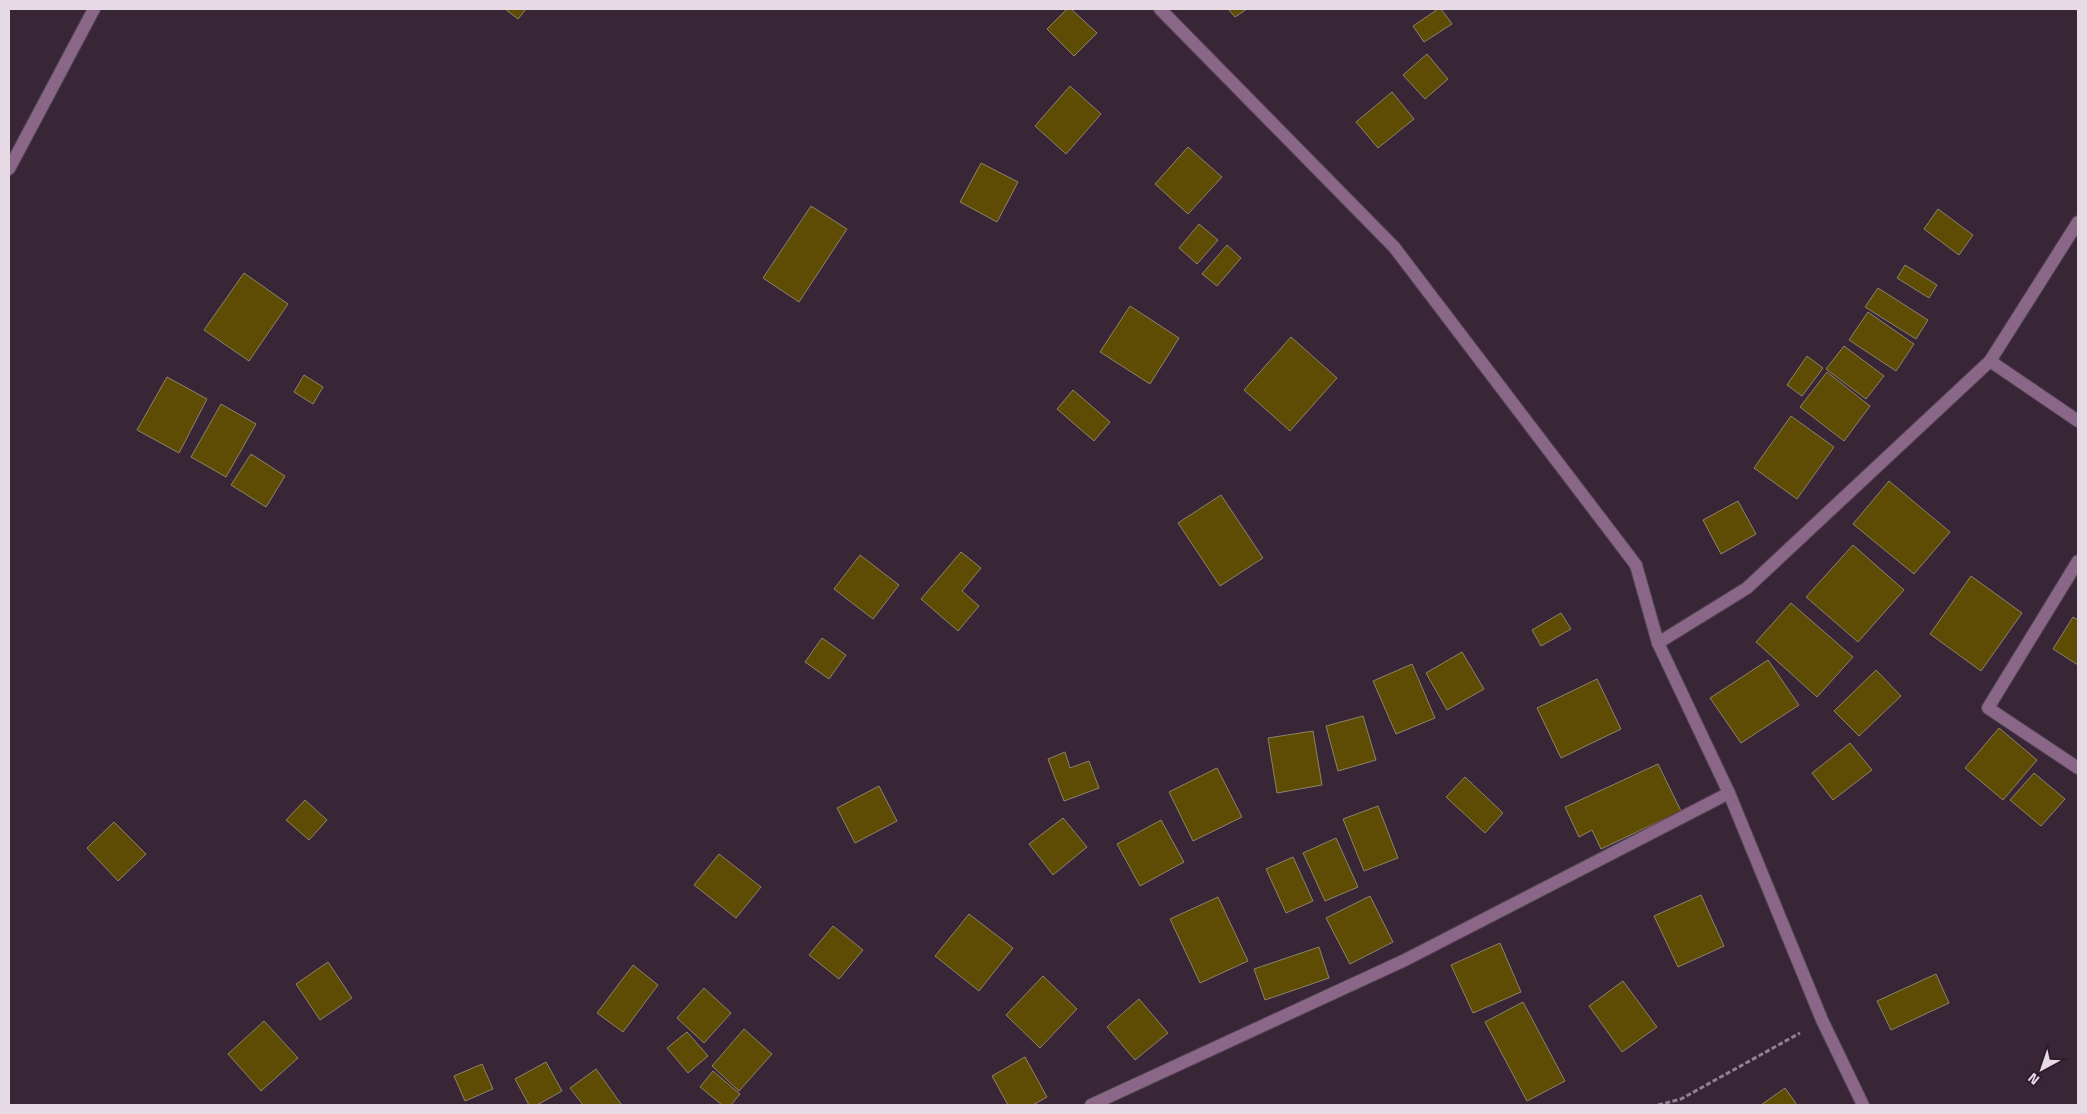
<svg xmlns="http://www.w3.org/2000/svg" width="2087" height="1114" font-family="'Titillium Web',sans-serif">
	<rect width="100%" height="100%" fill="#382637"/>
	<g fill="#5f4c04" stroke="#8c8369">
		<polygon points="505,9 526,9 518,19"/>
		<polygon points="1067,9 1071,9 1097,33 1074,56 1047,29"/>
		<polygon points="1228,9 1247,9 1235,17"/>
		<polygon points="1438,9 1441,9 1452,24 1424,42 1413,26"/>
		<polygon points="1427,54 1448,79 1425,99 1403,75"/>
		<polygon points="1070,86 1101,114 1066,154 1035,126"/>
		<polygon points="1392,92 1414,119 1378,148 1356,122"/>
		<polygon points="1188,147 1222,177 1188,214 1155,184"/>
		<polygon points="981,163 1018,182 997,222 960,202"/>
		<polygon points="811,206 847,229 799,302 763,278"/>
		<polygon points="1938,209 1973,235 1959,255 1924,229"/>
		<polygon points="1199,224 1218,240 1197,264 1179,248"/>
		<polygon points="1227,245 1241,258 1217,286 1202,274"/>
		<polygon points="1905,265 1937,285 1929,298 1897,278"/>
		<polygon points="244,273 288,304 249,361 204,330"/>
		<polygon points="1878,288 1928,320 1916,339 1865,307"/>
		<polygon points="1130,306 1179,338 1150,384 1100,352"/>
		<polygon points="1868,312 1914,344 1896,371 1849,340"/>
		<polygon points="1291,337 1337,378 1290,431 1244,390"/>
		<polygon points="1844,346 1884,376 1866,399 1826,369"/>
		<polygon points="1807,356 1823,368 1802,396 1787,385"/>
		<polygon points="1827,372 1870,406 1844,441 1800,407"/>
		<polygon points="304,375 323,387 313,404 294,392"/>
		<polygon points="167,377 207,399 179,453 137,430"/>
		<polygon points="1073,390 1110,422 1094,441 1057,409"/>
		<polygon points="221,404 256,424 226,477 191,457"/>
		<polygon points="1791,416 1834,447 1797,499 1754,468"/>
		<polygon points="251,454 285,476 266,507 231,485"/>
		<polygon points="1889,481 1950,532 1914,574 1853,524"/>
		<polygon points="1221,495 1263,558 1220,586 1178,523"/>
		<polygon points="1738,501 1756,534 1721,554 1703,520"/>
		<polygon points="1853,545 1904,590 1858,642 1806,597"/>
		<polygon points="961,552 981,568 962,591 979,606 958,631 921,599"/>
		<polygon points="860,555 899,585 873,619 834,589"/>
		<polygon points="1971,576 2022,613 1981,671 1930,634"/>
		<polygon points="1791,603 1853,657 1817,697 1756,642"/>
		<polygon points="1561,613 1571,629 1541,646 1532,630"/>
		<polygon points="2073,617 2078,620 2078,665 2053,649"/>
		<polygon points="822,638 846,655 829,679 805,662"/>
		<polygon points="1462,652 1484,689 1447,710 1426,673"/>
		<polygon points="1768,660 1799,705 1741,743 1710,698"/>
		<polygon points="1412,664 1435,718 1396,734 1373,681"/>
		<polygon points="1876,670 1901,696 1859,736 1834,711"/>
		<polygon points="1597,679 1621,729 1561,758 1537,708"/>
		<polygon points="1363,716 1376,760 1338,771 1326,726"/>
		<polygon points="1999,728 2037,760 2003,800 1965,768"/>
		<polygon points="1313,731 1322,785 1277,793 1268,738"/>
		<polygon points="1850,743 1872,770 1833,800 1812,773"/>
		<polygon points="1065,752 1070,768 1089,761 1099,788 1064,801 1048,759"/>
		<polygon points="1658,764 1681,811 1601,849 1592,830 1579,837 1565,807"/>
		<polygon points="1217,768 1242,817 1193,841 1169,792"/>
		<polygon points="2034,773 2065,799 2041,826 2010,800"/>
		<polygon points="1465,777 1503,813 1485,833 1446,797"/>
		<polygon points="879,786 897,821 855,843 837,808"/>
		<polygon points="305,800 327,820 309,840 286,820"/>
		<polygon points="1378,806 1398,858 1364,871 1343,819"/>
		<polygon points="1063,818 1087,847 1053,875 1029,844"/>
		<polygon points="1161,820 1184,862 1140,886 1117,844"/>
		<polygon points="114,822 146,854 118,881 87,848"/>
		<polygon points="1336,838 1358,887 1325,901 1303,853"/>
		<polygon points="719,854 761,887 736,918 694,885"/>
		<polygon points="1293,857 1313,901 1286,913 1266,869"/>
		<polygon points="1701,895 1724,946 1678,967 1654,916"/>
		<polygon points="1370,896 1393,942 1350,964 1326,918"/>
		<polygon points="1218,897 1248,961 1200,983 1170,919"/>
		<polygon points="969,914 1013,948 979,991 935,956"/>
		<polygon points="833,926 863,950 839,979 809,955"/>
		<polygon points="1500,943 1521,992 1473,1013 1451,965"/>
		<polygon points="1319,947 1329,978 1265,1000 1254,969"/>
		<polygon points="328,962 352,998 320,1020 296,984"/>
		<polygon points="633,965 658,985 623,1032 597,1013"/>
		<polygon points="1936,974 1949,1003 1891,1030 1877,1001"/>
		<polygon points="1043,976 1077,1009 1040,1048 1006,1015"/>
		<polygon points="1623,981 1657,1027 1622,1052 1589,1006"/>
		<polygon points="704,988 731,1013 704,1043 677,1018"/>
		<polygon points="1139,999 1168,1033 1135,1060 1107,1027"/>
		<polygon points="1523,1002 1565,1081 1527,1101 1485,1022"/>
		<polygon points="264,1021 298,1058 261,1091 228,1054"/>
		<polygon points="744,1029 772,1054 739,1091 712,1066"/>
		<polygon points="687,1032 708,1056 688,1073 667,1048"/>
		<polygon points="1025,1057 1047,1097 1033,1105 1008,1105 992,1076"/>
		<polygon points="546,1062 562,1091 537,1105 529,1105 515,1079"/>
		<polygon points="482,1064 493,1089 465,1101 454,1076"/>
		<polygon points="596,1069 621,1104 619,1105 583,1105 570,1088"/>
		<polygon points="713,1071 740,1094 731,1105 722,1105 700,1087"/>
		<polygon points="1785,1088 1797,1105 1761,1105"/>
	</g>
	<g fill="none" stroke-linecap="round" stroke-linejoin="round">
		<defs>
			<g id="minor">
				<polyline points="1160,9 1394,247 1636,565 1658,643 1729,793 1822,1020 1863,1105"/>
				<polyline points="9,169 94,9"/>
				<polyline points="1990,361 2078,421"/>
				<polyline points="2078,561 1988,708 2078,768"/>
				<polyline points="1658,643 1747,588 1990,361 2078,222"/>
				<polyline points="1091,1105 1405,960 1729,793"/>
			</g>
		</defs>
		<use href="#minor" stroke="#544353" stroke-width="14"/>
		<polyline stroke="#90828f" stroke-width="3" stroke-dasharray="5 2.5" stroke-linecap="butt" points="1658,1105 1681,1099 1800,1033"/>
		<use href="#minor" stroke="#8a6788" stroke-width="12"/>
	</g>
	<rect width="2087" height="1114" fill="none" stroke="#e6dae5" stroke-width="20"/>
	<g transform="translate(2042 1069) rotate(220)" stroke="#2e1c2d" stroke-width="4" paint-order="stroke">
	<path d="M0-4L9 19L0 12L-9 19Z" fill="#e6dae5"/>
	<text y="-8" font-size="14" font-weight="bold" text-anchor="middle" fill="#e6dae5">N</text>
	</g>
</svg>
